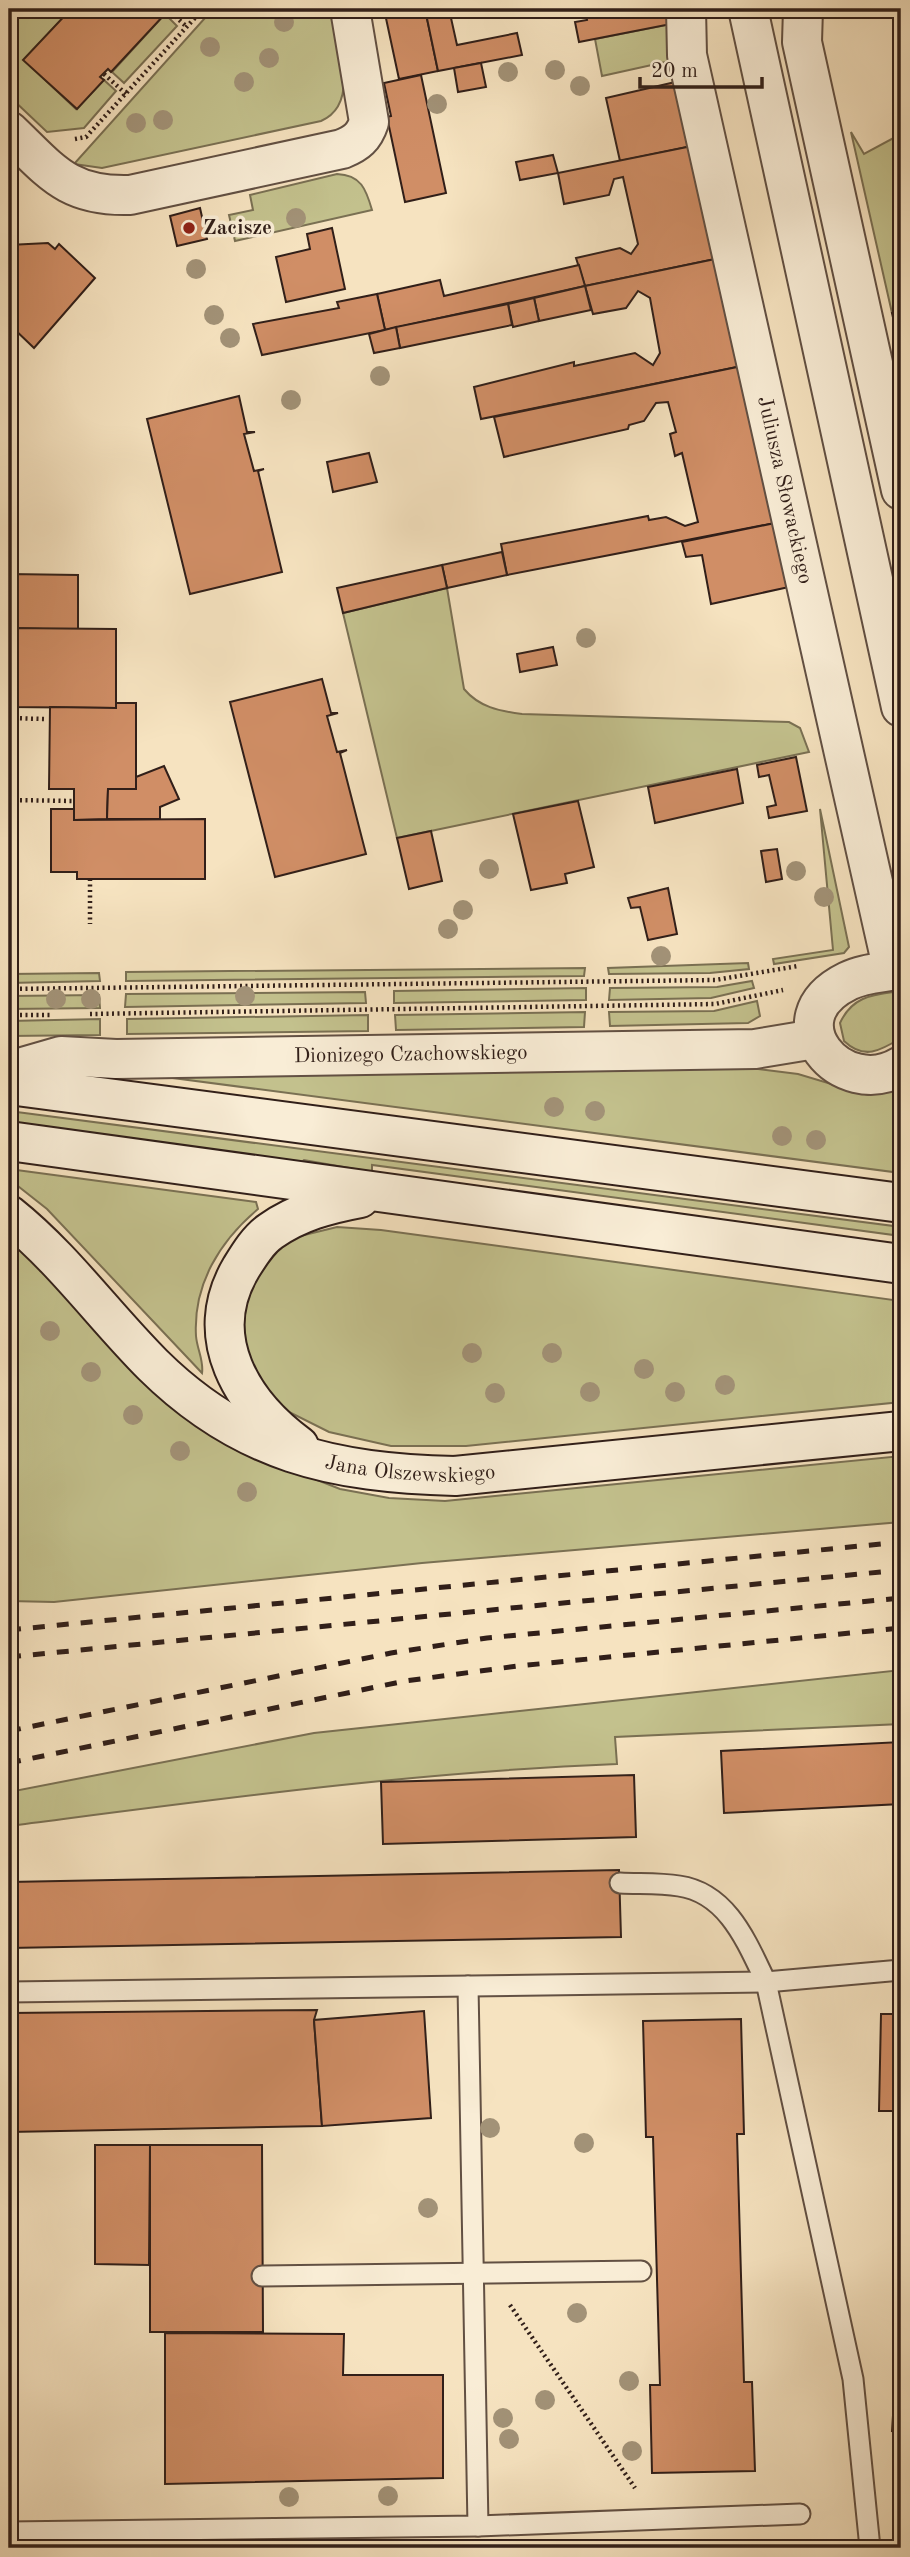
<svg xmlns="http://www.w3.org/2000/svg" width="910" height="2557" font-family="'Old Standard TT',serif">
	<rect width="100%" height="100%" fill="#f6e3c0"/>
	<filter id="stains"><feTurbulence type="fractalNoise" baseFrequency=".00286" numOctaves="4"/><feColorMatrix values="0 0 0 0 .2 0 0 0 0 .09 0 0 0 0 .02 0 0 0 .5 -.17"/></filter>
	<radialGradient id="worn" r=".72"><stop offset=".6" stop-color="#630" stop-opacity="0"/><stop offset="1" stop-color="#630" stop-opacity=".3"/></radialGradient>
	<g fill="#c3c18d" stroke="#7a7053" stroke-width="2">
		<polygon points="9,9 71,9 24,60 76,109 104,80 116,91 84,128 47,132 9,96"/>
		<path d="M213 9H330C337 42 362 103 321 121L102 168 74 164Z"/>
		<polygon points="165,14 177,26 124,83 112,72"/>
		<polygon points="671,24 679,59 602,76 595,39"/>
		<polygon points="851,132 864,154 901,134 901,311 892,313"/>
		<path d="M337 174C361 175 366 189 372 210L235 241 229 215 253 210 250 195Z"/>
		<path d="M447 588 464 689C479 707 499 711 522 714L789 722 800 728 809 752 397 838 343 613Z"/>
		<polygon points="820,809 849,947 844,953 774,964 773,959 833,950"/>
		<polygon points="748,963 749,969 710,973 609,974 608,968"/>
		<polygon points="585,968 584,976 126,981 126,972"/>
		<polygon points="99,973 100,981 9,983 9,974"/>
		<polygon points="752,981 754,988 711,998 609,1000 610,988 717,987"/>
		<polygon points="586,988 586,1000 394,1003 394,991"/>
		<path d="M901 991V1038C880 1051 864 1060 844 1041L840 1023C853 995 874 995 901 991Z"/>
		<polygon points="365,992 366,1003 125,1007 126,994"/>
		<polygon points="99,995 100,1008 9,1009 9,996"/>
		<polygon points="757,1001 760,1016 748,1023 610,1026 609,1012 714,1011"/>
		<polygon points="585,1012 584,1027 396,1030 395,1015"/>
		<polygon points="368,1015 368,1031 127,1034 127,1019"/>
		<polygon points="100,1019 100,1035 9,1036 9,1021"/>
		<polygon points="742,1067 798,1074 868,1095 901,1086 901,1173 165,1077"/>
		<polygon points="9,1111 901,1227 901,1236 372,1165 372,1172 304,1160 301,1163 9,1125"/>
		<path d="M9 1169 256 1202 258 1209C220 1241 193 1284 196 1336 197 1349 204 1361 202 1373L47 1209 9 1179Z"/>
		<polygon points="337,1227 381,1230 901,1301 901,1402 466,1446 391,1446 329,1432 279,1407 260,1387 242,1346 240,1317 251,1275 288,1239"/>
		<polygon points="9,1232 246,1452 340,1489 389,1498 445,1501 901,1456 901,1522 422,1563 54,1602 9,1601"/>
		<path d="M901 1670V1724L615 1737 617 1764C413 1772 211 1800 9 1826V1792L314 1733Z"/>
	</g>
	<g fill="#d08e66" stroke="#311f19" stroke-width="2">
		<polygon points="71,9 163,9 165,14 111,72 108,69 100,77 104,80 77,109 23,60"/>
		<polygon points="384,9 425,9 438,71 399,79"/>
		<polygon points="425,9 449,9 457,45 517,33 522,55 438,71"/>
		<polygon points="585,9 668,9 671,24 579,42 575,22 587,20"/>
		<polygon points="481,63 486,87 458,92 454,68"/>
		<polygon points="421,75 446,193 405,202 387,117 391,116 384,83"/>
		<polygon points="684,80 697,145 620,161 606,98"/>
		<polygon points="697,145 720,258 585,286 576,258 620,248 631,254 638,244 623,177 614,179 609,195 564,204 558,173"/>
		<polygon points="553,155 558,173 520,180 516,162"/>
		<polygon points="200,208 207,239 177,246 170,216"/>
		<polygon points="332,228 345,289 286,302 276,257 310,249 307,234"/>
		<polygon points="48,243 55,249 59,244 95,278 34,348 9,324 9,245"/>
		<polygon points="720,258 742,366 481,419 474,387 574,362 574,366 635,353 653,365 660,353 650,298 638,291 626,308 593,314 585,286"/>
		<polygon points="579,265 585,286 385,330 377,294 440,280 444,296"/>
		<polygon points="585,286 591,310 539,321 534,298"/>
		<polygon points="377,294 385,330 262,355 253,324 339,308 337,302"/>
		<polygon points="534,298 539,321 513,327 508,304"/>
		<polygon points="508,304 512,325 400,348 396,327"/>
		<polygon points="901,311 901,354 892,313"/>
		<polygon points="396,327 400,348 374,353 369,334"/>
		<polygon points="742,366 775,523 507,575 501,544 648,516 649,520 666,517 685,526 698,522 682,453 675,456 670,434 676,432 668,402 656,403 644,421 629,425 628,429 504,457 494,417"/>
		<polygon points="239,396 247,432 255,432 244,434 254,471 264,469 258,471 282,572 190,594 147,419"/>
		<polygon points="369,453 377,482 333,492 327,462"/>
		<polygon points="775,523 789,587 711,604 702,555 686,557 682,542"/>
		<polygon points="502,552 507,575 447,588 442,565"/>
		<polygon points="442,565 447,588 343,613 337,588"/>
		<polygon points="9,574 78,575 78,630 9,628"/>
		<polygon points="9,628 116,629 116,708 9,707"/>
		<polygon points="553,647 557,665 520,672 517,654"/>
		<polygon points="322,679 331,713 338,713 327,716 337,752 347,750 340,753 366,854 275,877 230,702"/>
		<polygon points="116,703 136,703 136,789 108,789 107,819 74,820 74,789 49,789 50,707 116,708"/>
		<polygon points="796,757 807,811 769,818 767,807 776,805 769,775 759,777 757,765"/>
		<polygon points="164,766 179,799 160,807 160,819 107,819 108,789 136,789 136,777"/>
		<polygon points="737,769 743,803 655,823 648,787"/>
		<polygon points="578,801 594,867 565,874 567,883 531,890 513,814"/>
		<polygon points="51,809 74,809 74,820 205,819 205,879 77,879 77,872 51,872"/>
		<polygon points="431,831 442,881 409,889 397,838"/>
		<polygon points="777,849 782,879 766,882 761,851"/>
		<polygon points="668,888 677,934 648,940 640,907 631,908 628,898"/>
		<polygon points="901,1742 901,1804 724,1813 721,1751"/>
		<polygon points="634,1775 636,1837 383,1844 381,1782"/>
		<polygon points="619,1870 621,1937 9,1948 9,1882"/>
		<polygon points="317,2010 314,2020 322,2126 9,2132 9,2013"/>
		<polygon points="424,2011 431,2118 322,2126 314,2020"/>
		<polygon points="881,2014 901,2014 901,2111 879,2111"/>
		<polygon points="741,2019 744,2134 737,2134 744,2382 752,2382 755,2471 652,2473 650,2385 660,2385 653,2137 646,2137 643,2021"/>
		<polygon points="95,2145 150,2145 149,2265 95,2264"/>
		<polygon points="150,2145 262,2145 263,2332 150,2332"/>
		<polygon points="899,2321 901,2321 901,2432 892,2431"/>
		<polygon points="165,2333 344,2334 343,2375 443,2375 443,2478 165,2484"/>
	</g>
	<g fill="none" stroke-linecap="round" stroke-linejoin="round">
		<defs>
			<g id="service">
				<path d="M620 1883C639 1884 660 1883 679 1886 728 1893 747 1943 766 1982L853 2379 870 2548"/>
				<polyline points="468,1986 478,2526"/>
				<polyline points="9,1992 766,1982 901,1970"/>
				<polyline points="262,2276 641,2271"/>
				<polyline points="9,2532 478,2526 800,2514"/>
			</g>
			<g id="minor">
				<path id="s1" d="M686 9 687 55 893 971"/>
				<polyline points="803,9 802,42 901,490"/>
				<path d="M9 131C51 171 67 197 130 195L342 149C357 143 364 137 369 122L350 9"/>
				<path d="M901 969C883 973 864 973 848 981 770 1019 842 1102 901 1066"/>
				<path id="s2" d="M9 1071 61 1056 116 1059 755 1049 815 1039"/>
			</g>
			<polyline id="tertiary" points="748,9 901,707"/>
			<g id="secondary">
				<polyline points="9,1085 901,1203"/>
				<polyline points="9,1141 901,1264"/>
				<path id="s3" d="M9 1215C63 1258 104 1316 153 1365 242 1453 333 1473 455 1476L901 1431"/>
				<path d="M299 1446C242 1404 200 1337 241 1268 249 1255 258 1240 271 1231 298 1212 328 1204 360 1198"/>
			</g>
		</defs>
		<use href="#service" stroke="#625043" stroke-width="23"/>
		<use href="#minor" stroke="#625043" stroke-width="42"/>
		<use href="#tertiary" stroke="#625043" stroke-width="42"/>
		<use href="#secondary" stroke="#311f19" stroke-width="42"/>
		<g stroke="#311f19" stroke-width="4.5" stroke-dasharray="2 3.5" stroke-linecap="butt">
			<polyline points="167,9 187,27"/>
			<polyline points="104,74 126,94"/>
			<polyline points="75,139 86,137 203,9"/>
			<polyline points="9,718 44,719"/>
			<polyline points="9,800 74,801"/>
			<polyline points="90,879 90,924"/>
			<polyline points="9,989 715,980 798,966"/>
			<polyline points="90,1014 715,1004 783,990"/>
			<polyline points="9,1015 50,1015"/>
			<polyline points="510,2305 635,2488"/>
		</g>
		<use href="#service" stroke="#f9edd6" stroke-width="19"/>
		<use href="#minor" stroke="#f9edd6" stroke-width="38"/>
		<use href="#tertiary" stroke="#f9edd6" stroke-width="38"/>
		<use href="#secondary" stroke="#f9edd6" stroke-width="38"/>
		<g stroke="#311f19" stroke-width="5" stroke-dasharray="12 12" stroke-linecap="butt">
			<polyline points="9,1630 901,1542"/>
			<polyline points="9,1657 901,1570"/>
			<polyline points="9,1731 391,1653 487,1638 901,1598"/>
			<polyline points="9,1763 405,1681 518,1666 901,1628"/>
		</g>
	</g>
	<g fill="#a29277">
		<circle cx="284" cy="22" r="10"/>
		<circle cx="210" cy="47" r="10"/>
		<circle cx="269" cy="58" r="10"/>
		<circle cx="555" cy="70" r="10"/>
		<circle cx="508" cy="72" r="10"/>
		<circle cx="244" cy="82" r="10"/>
		<circle cx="580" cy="86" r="10"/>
		<circle cx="437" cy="104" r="10"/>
		<circle cx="163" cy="120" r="10"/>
		<circle cx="136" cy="123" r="10"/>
		<circle cx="296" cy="218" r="10"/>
		<circle cx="196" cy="269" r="10"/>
		<circle cx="214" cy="315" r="10"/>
		<circle cx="230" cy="338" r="10"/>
		<circle cx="380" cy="376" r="10"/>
		<circle cx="291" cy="400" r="10"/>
		<circle cx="586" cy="638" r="10"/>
		<circle cx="489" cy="869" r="10"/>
		<circle cx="796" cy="871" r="10"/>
		<circle cx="824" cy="897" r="10"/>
		<circle cx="463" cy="910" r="10"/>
		<circle cx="448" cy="929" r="10"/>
		<circle cx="661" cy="956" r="10"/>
		<circle cx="245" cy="996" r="10"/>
		<circle cx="56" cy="999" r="10"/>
		<circle cx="91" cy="999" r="10"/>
		<circle cx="554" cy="1107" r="10"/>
		<circle cx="595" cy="1111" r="10"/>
		<circle cx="782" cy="1136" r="10"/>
		<circle cx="816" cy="1140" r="10"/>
		<circle cx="50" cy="1331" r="10"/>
		<circle cx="472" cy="1353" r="10"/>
		<circle cx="552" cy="1353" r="10"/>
		<circle cx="644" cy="1369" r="10"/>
		<circle cx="91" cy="1372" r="10"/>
		<circle cx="725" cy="1385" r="10"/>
		<circle cx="590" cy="1392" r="10"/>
		<circle cx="675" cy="1392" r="10"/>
		<circle cx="495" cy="1393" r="10"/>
		<circle cx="133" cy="1415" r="10"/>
		<circle cx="180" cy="1451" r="10"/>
		<circle cx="247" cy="1492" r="10"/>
		<circle cx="490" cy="2128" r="10"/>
		<circle cx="584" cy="2143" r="10"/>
		<circle cx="428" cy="2208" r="10"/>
		<circle cx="577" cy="2313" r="10"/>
		<circle cx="629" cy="2381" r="10"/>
		<circle cx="545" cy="2400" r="10"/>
		<circle cx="503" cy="2418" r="10"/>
		<circle cx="509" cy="2439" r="10"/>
		<circle cx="632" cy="2451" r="10"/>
		<circle cx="388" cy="2496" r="10"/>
		<circle cx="289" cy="2497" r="10"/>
	</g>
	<circle fill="#8f2418" stroke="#f9edd6" stroke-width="2.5" cx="189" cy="228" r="7"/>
	<g text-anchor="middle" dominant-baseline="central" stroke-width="7" stroke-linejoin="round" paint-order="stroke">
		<g font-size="21" font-weight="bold" fill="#311f19" stroke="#f9edd6" text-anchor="start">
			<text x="203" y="228">Zacisze</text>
		</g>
		<g font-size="21" fill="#311f19" stroke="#f9edd6">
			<text stroke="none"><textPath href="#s1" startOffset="492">Juliusza Słowackiego</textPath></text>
			<text stroke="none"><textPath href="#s2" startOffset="404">Dionizego Czachowskiego</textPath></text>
			<text stroke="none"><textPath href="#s3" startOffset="494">Jana Olszewskiego</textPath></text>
		</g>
	</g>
	<rect width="910" height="2557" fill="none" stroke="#f6e3c0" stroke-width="35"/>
	<rect x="10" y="10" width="889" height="2536" fill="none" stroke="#311f19" stroke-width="3.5"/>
	<rect x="18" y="18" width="875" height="2522" fill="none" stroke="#311f19" stroke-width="2"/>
	<path d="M640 77v10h122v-10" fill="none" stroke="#311f19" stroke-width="3.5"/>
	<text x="651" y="77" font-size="21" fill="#311f19" stroke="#f9edd6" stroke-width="5" paint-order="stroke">20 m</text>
	<rect width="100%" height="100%" filter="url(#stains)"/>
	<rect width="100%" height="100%" fill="url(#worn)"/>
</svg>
